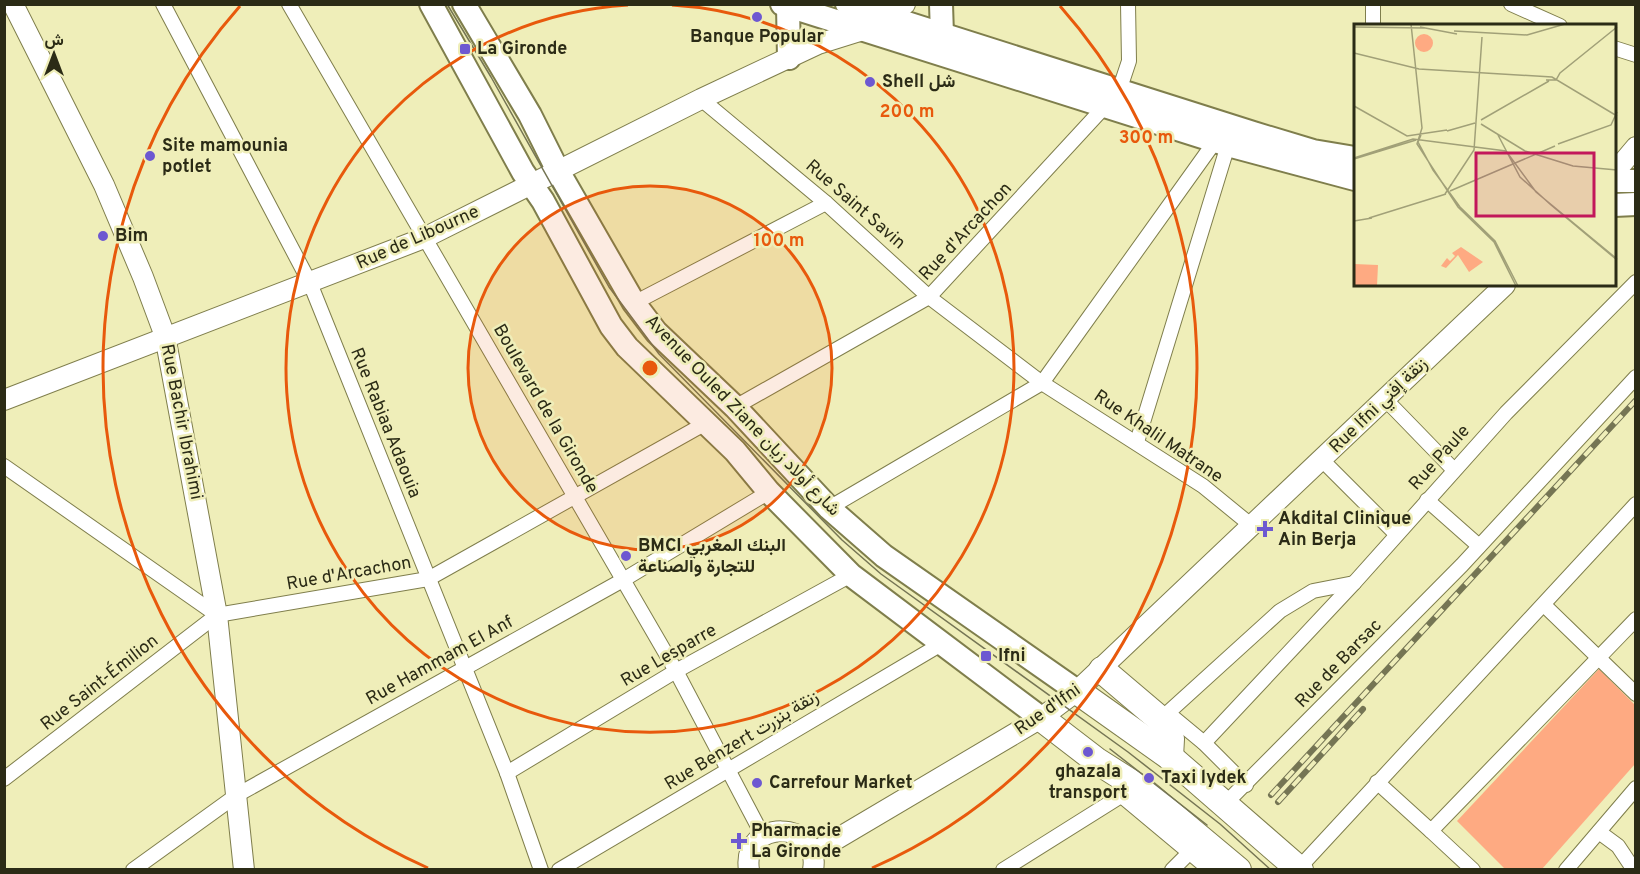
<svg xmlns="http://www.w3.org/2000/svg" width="1640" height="874" font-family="Overpass,Vazirmatn,sans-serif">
	<rect width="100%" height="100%" fill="#efeeb9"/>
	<polygon fill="#feaa82" points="1599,669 1635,705 1635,764 1542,869 1505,869 1457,821"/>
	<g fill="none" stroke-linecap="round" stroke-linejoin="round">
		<defs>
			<g id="street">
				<polyline points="163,4 310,283 507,773 541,870"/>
				<polyline points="289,4 676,671 763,836"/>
				<polyline points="1373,4 1373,26"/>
				<polyline points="1511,4 1560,26"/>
				<polyline points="1614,48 1636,55"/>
				<polyline points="701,99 826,203 929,297 1042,383 1203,486 1252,526"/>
				<polyline points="634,303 826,203"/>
				<polyline points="1385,399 1454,470"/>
				<polyline points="735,407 929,297 1119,91 1129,61 1128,4"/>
				<polyline points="1137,442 1228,145"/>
				<polyline points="1322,460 1396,534"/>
				<polyline points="4,466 217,615 428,579 706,423"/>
				<polyline points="1427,500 1479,546"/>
				<polyline points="829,508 1042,383 1216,140"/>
				<polyline points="1544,605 1636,694"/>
				<polyline points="1169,714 1204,743 1246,785"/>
				<polyline points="1161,719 1280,611 1313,591 1354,583"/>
				<polyline points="1204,743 1354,583 1506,413 1636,282"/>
				<polyline points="507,773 676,671 851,575"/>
				<polyline points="4,779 217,615"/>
				<polyline points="1377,782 1431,831 1636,619"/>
				<polyline points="1224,805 1462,565 1636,377"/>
				<polyline points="1431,831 1473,870"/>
				<polyline points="1599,832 1618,846 1634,870"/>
				<polyline points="1299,868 1636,504"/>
				<polyline points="133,870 237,795 623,580 769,492"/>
				<polyline points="559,870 943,643"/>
				<polyline points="1003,870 1124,794"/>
				<polyline points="1172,870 1193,849"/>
				<polyline points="1566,870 1636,788"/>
			</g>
			<g id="secondary">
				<polyline points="13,4 104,185 143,277 165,336 217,615 244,870"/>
				<polyline points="1614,173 1636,147"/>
				<polyline points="4,400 424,238 701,99 818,44 866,29 905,4"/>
				<polyline points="1122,777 1124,794 1215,870"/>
				<polyline points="813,853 1041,718 1077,691 1505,285"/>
				<path d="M749 870C741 818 822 819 813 870"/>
			</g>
			<g id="primary">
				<polyline points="431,4 523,172 543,201 611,326 627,347 735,451 769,492 851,575 1041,718"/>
				<polyline points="464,4 530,115 558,171 634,303 656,332 735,407 829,508 884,556 1077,691"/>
				<polyline points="782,4 1228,145 1355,179"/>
				<polyline points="847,4 1253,133 1313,151 1355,158"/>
				<polyline points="941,4 942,35"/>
				<polyline points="788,6 789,58"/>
				<polyline points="1614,181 1636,181"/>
				<polyline points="1614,205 1636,204"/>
			</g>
			<g id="highway">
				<polyline points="1102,670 1168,726 1171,739 1170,757"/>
				<polyline points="1077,691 1170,757 1300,870"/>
				<polyline points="1041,718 1097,761 1141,789 1238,870"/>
			</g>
		</defs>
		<use href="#street" stroke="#7f7e4c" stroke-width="16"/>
		<use href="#secondary" stroke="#7f7e4c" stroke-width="22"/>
		<use href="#primary" stroke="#7f7e4c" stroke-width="26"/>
		<use href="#highway" stroke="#7f7e4c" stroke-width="28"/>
		<use href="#street" stroke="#fff" stroke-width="14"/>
		<use href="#secondary" stroke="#fff" stroke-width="20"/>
		<use href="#primary" stroke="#fff" stroke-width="22"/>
		<use href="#highway" stroke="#fff" stroke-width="26"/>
		<g stroke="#757554" stroke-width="1.5">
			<polyline points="447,4 491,77 609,287 659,354 842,540 881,574 1128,752 1220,824 1271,870"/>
			<polyline points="1110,749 1207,825"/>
		</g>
		<defs>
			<g id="rail">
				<polyline points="1271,795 1636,400"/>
				<polyline points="1278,802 1363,709"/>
			</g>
		</defs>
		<use href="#rail" stroke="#757554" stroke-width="6"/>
		<use href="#rail" stroke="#efeeb9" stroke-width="4" stroke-dasharray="11" stroke-linecap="butt"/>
	</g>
	<circle cx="650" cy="368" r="182" fill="#e8590c" fill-opacity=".12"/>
	<g fill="none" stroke="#e8590c" stroke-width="3">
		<circle cx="650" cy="368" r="182"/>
		<path d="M672 5A364 364 0 1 1 628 5"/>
		<path d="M428 868A547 547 0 0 1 240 6M1060 6A547 547 0 0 1 872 868"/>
	</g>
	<g fill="#6d58d1" stroke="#efeeb9" stroke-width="2">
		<circle cx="757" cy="17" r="6"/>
		<rect x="459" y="43" width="12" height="12" rx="3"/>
		<circle cx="870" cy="82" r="6"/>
		<circle cx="150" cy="156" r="6"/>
		<circle cx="103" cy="236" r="6"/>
		<path d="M1262 520h6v6h6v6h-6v6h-6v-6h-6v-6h6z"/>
		<circle cx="626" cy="556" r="6"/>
		<rect x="980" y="650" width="12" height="12" rx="3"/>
		<circle cx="1088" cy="752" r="6"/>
		<circle cx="1149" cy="778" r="6"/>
		<circle cx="757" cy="783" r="6"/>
		<path d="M736 832h6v6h6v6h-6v6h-6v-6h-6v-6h6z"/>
	</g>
	<g text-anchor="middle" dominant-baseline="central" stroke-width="5" stroke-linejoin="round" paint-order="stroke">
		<g font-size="18" font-weight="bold" fill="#2b2b16" stroke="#efeeb9" text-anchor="start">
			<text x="757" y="37" text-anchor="middle">Banque Popular</text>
			<text x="477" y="49">La Gironde</text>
			<text x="882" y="82">Shell شل</text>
			<text x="162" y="146">Site mamounia<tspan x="162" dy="21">potlet</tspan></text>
			<text x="115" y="236">Bim</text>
			<text x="1278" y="519">Akdital Clinique<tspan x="1278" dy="21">Ain Berja</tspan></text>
			<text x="638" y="546">BMCI البنك المغربي<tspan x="638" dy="21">للتجارة والصناعة</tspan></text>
			<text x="998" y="656">Ifni</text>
			<text x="1088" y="772" text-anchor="middle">ghazala<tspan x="1088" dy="21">transport</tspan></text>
			<text x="1161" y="778">Taxi lydek</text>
			<text x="769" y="783">Carrefour Market</text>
			<text x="751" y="831">Pharmacie<tspan x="751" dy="21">La Gironde</tspan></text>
		</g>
		<g font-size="18" fill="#2b2b16" stroke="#efeeb9">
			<text transform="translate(855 205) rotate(41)">Rue Saint Savin</text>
			<text transform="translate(966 232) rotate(-47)">Rue d'Arcachon</text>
			<text transform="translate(418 238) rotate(-24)">Rue de Libourne</text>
			<text transform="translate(1379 406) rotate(-44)">Rue Ifni زنقة إفني</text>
			<text transform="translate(545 409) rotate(60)">Boulevard de la Gironde</text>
			<text transform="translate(742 416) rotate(46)">Avenue Ouled Ziane شارع أولاد زيان</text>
			<text transform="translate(181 422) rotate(79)">Rue Bachir Ibrahimi</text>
			<text transform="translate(385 423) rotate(68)">Rue Rabiaa Adaouia</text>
			<text transform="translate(1158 437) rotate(34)">Rue Khalil Matrane</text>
			<text transform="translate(1440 458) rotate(-48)">Rue Paule</text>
			<text transform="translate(349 574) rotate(-10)">Rue d'Arcachon</text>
			<text transform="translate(669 656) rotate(-30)">Rue Lesparre</text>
			<text transform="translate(440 661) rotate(-29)">Rue Hammam El Anf</text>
			<text transform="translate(1339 664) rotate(-46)">Rue de Barsac</text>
			<text transform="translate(100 683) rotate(-38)">Rue Saint-Émilion</text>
			<text transform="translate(1048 710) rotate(-35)">Rue d'Ifni</text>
			<text transform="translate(742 741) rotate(-31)">Rue Benzert زنقة بنزرت</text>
		</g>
	</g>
	<g transform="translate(1354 24)">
		<rect width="262" height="262" fill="#efeeb9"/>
		<path d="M61 19a9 9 0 1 1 18 0a9 9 0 1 1-18 0ZM107 223 129 238 115 248 104 231 92 244 87 242 93 234 96 237 101 232 98 229ZM0 240 24 241 23 262H0Z" fill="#feaa82"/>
		<path fill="none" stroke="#a1a078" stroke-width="1.5" d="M57 0 68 104 63 120 104 183 140 218 162 262M0 3 70 4M66 3 103 10M100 7 173 11 211 0M0 29 65 45 198 53 263 92M192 56H202L206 49 263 3M0 82 53 112 93 106M127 96 195 57M127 100 171 127 219 142 263 146M93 107 121 99M67 111 64 118 79 146 106 183 141 217 164 262M144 111 166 153 197 181M204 120 257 101 263 88M0 134 59 115 152 127 182 168 263 235M0 135 62 116M96 167 201 122M91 170 120 126 128 13M197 181 263 236M15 194 92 170M0 197 18 194"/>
		<path fill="#c2185b" fill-opacity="0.15" stroke="#c2185b" stroke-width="3" d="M122 129H240V192H122Z"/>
		<rect width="262" height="262" fill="none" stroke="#2b2b16" stroke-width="3"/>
	</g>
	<circle cx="650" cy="368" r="9" fill="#e8590c" stroke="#efeeb9" stroke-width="3"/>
	<g font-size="18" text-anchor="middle" font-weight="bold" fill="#e8590c" stroke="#efeeb9" stroke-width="5" stroke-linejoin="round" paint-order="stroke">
		<text x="907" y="117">200 m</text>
		<text x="1146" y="143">300 m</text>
		<text x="779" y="246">100 m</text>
	</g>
	<rect width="1640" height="874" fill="none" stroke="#2b2b16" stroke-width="12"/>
	<g transform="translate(54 54)" stroke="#efeeb9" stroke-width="4.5" paint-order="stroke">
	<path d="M0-4.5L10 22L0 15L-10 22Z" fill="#2b2b16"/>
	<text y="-9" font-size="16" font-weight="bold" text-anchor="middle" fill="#2b2b16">ش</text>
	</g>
</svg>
